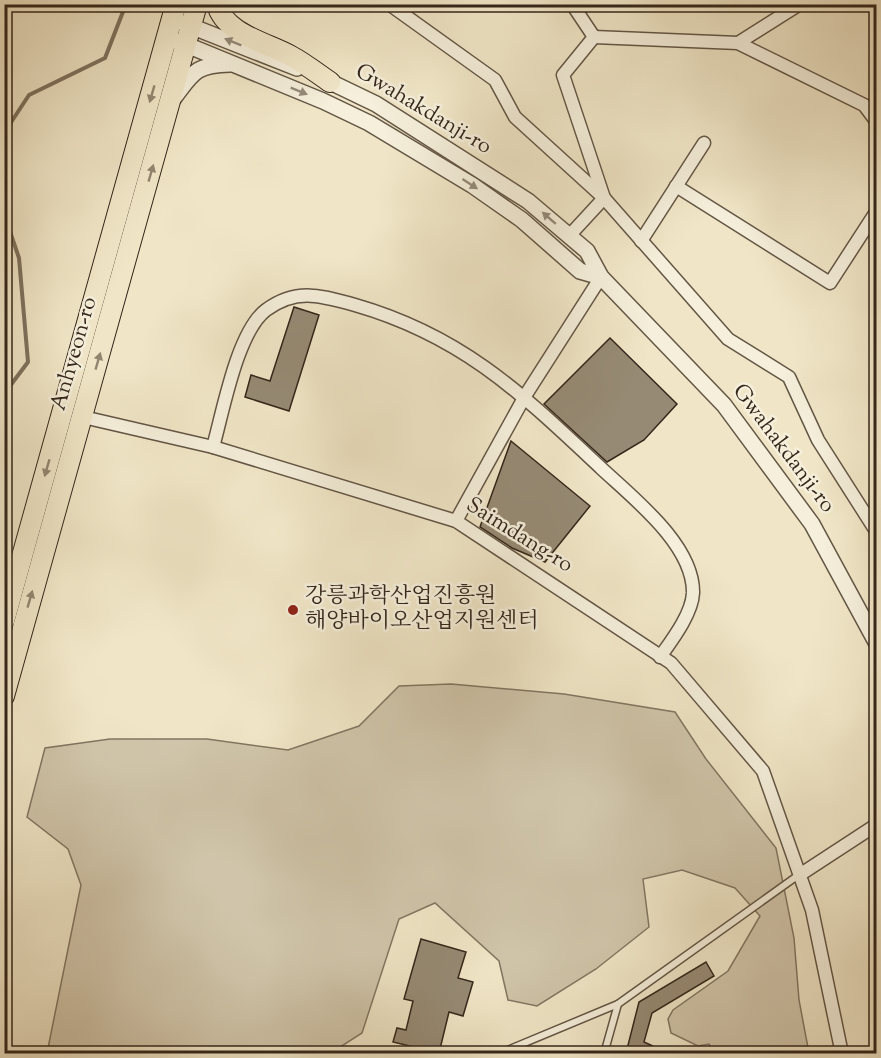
<svg xmlns="http://www.w3.org/2000/svg" width="881" height="1058" font-family="'Sorts Mill Goudy','Noto Serif KR',serif">
	<rect width="100%" height="100%" fill="#f0e6c7"/>
	<filter id="stains"><feTurbulence type="fractalNoise" baseFrequency=".00333" numOctaves="4"/><feColorMatrix values="0 0 0 0 .2 0 0 0 0 .09 0 0 0 0 .02 0 0 0 .5 -.17"/></filter>
	<radialGradient id="worn" r=".72"><stop offset=".6" stop-color="#630" stop-opacity="0"/><stop offset="1" stop-color="#630" stop-opacity=".3"/></radialGradient>
	<polygon fill="#d0c5aa" stroke="#827662" stroke-width="1.5" points="451,684 564,694 675,712 706,759 776,848 794,938 799,1000 809,1053 715,1053 709,1044 698,1046 671,1033 668,1019 673,1010 728,971 760,916 735,888 682,870 643,879 649,927 596,969 537,1006 508,1000 499,961 435,903 399,919 362,1033 331,1053 47,1053 81,885 68,849 27,817 45,748 110,739 207,739 288,750 359,726 399,686"/>
	<g fill="none" stroke-linecap="round" stroke-linejoin="round">
		<g stroke="#7e725e" stroke-width="4">
			<polyline points="4,133 29,95 105,58 126,4"/>
			<polyline points="4,214 19,258 28,362 4,394"/>
		</g>
	</g>
	<g fill="#968a74" stroke="#34261a" stroke-width="1.5">
		<polygon points="294,307 319,315 289,411 245,397 251,375 270,381"/>
		<polygon points="610,338 677,404 644,440 607,462 544,404"/>
		<polygon points="511,441 590,506 545,562 512,548 480,527"/>
		<polygon points="421,939 466,952 458,978 473,982 463,1016 449,1012 439,1053 393,1042 397,1028 406,1030 413,1001 404,999"/>
		<polygon points="706,962 714,976 652,1013 644,1042 668,1053 626,1053 639,1002"/>
	</g>
	<g fill="none" stroke-linecap="round" stroke-linejoin="round">
		<defs>
			<g id="service">
				<polyline points="498,1054 618,1004 800,874"/>
				<polyline points="604,1054 618,1004"/>
			</g>
			<g id="minor">
				<polyline points="389,4 495,80 515,117 604,198 728,339 789,377 818,440 876,531"/>
				<polyline points="594,37 738,43 864,105 876,121"/>
				<polyline points="738,43 800,4"/>
				<polyline points="676,186 830,283 876,212"/>
				<polyline points="569,236 604,198 563,75 594,37 572,4"/>
				<polyline points="641,241 704,143"/>
				<polyline points="83,417 213,447 456,521 671,663 763,771 812,910 842,1054"/>
				<path d="M213 447C223 412 237 332 266 310 297 287 322 296 355 305 463 336 522 394 601 468 633 498 694 545 693 593 692 614 672 640 660 657"/>
				<polyline points="456,521 525,396 601,277"/>
				<polyline points="801,874 876,825"/>
			</g>
			<g id="tertiary">
				<polyline points="183,23 297,68"/>
				<polyline points="177,41 323,101 369,123 472,185 522,220 580,271 601,277"/>
				<polyline points="322,78 376,104 528,201 587,251 601,277 724,405 812,524 876,642"/>
				<path d="M173 99C193 73 194 65 230 64"/>
			</g>
			<g id="trunk">
				<path d="M217 4C224 34 268 43 291 56 304 63 317 73 330 82"/>
				<polyline points="4,621 176,4"/>
				<polyline points="4,696 197,4"/>
			</g>
		</defs>
		<use href="#service" stroke="#635645" stroke-width="9"/>
		<use href="#minor" stroke="#635645" stroke-width="15"/>
		<use href="#tertiary" stroke="#635645" stroke-width="18"/>
		<use href="#trunk" stroke="#34261a" stroke-width="22"/>
		<use href="#service" stroke="#f5efdb" stroke-width="6"/>
		<use href="#minor" stroke="#f5efdb" stroke-width="12"/>
		<use href="#tertiary" stroke="#f5efdb" stroke-width="15"/>
		<use href="#trunk" stroke="#f0e6c7" stroke-width="20"/>
	</g>
	<defs><path id="oneway-solid" d="M-6-.8H1V-3.2L6.5 0L1 3.2V.8H-6Z" transform="scale(1.5)"/></defs>
	<g fill="#948a7a">
		<use href="#oneway-solid" transform="translate(233 42) rotate(-158)"/>
		<use href="#oneway-solid" transform="translate(299 91) rotate(22)"/>
		<use href="#oneway-solid" transform="translate(470 184) rotate(33)"/>
		<use href="#oneway-solid" transform="translate(549 218) rotate(-139)"/>
	</g>
	<g fill="#928670">
		<use href="#oneway-solid" transform="translate(152 94) rotate(106)"/>
		<use href="#oneway-solid" transform="translate(151 173) rotate(-74)"/>
		<use href="#oneway-solid" transform="translate(98 361) rotate(-74)"/>
		<use href="#oneway-solid" transform="translate(47 468) rotate(106)"/>
		<use href="#oneway-solid" transform="translate(30 599) rotate(-74)"/>
	</g>
	<circle fill="#8f2418" stroke="#f5efdb" stroke-width="2" cx="293" cy="610" r="6"/>
	<g text-anchor="middle" dominant-baseline="central" stroke-width="5" stroke-linejoin="round" paint-order="stroke">
		<g font-size="22" fill="#34261a" stroke="#f5efdb">
			<text transform="translate(423 110) rotate(31)">Gwahakdanji-ro</text>
			<text transform="translate(75 354) rotate(-74)">Anhyeon-ro</text>
			<text transform="translate(783 449) rotate(53)">Gwahakdanji-ro</text>
			<text transform="translate(519 536) rotate(32)">Saimdang-ro</text>
		</g>
		<g font-size="22" fill="#34261a" stroke="#f5efdb" text-anchor="start">
			<text x="305" y="597">강릉과학산업진흥원<tspan x="305" dy="25">해양바이오산업지원센터</tspan></text>
		</g>
	</g>
	<rect width="881" height="1058" fill="none" stroke="#f0e6c7" stroke-width="24"/>
	<rect x="6" y="6" width="869" height="1046" fill="none" stroke="#34261a" stroke-width="3"/>
	<rect x="12" y="12" width="857" height="1034" fill="none" stroke="#34261a" stroke-width="1.5"/>
	<rect width="100%" height="100%" filter="url(#stains)"/>
	<rect width="100%" height="100%" fill="url(#worn)"/>
</svg>
